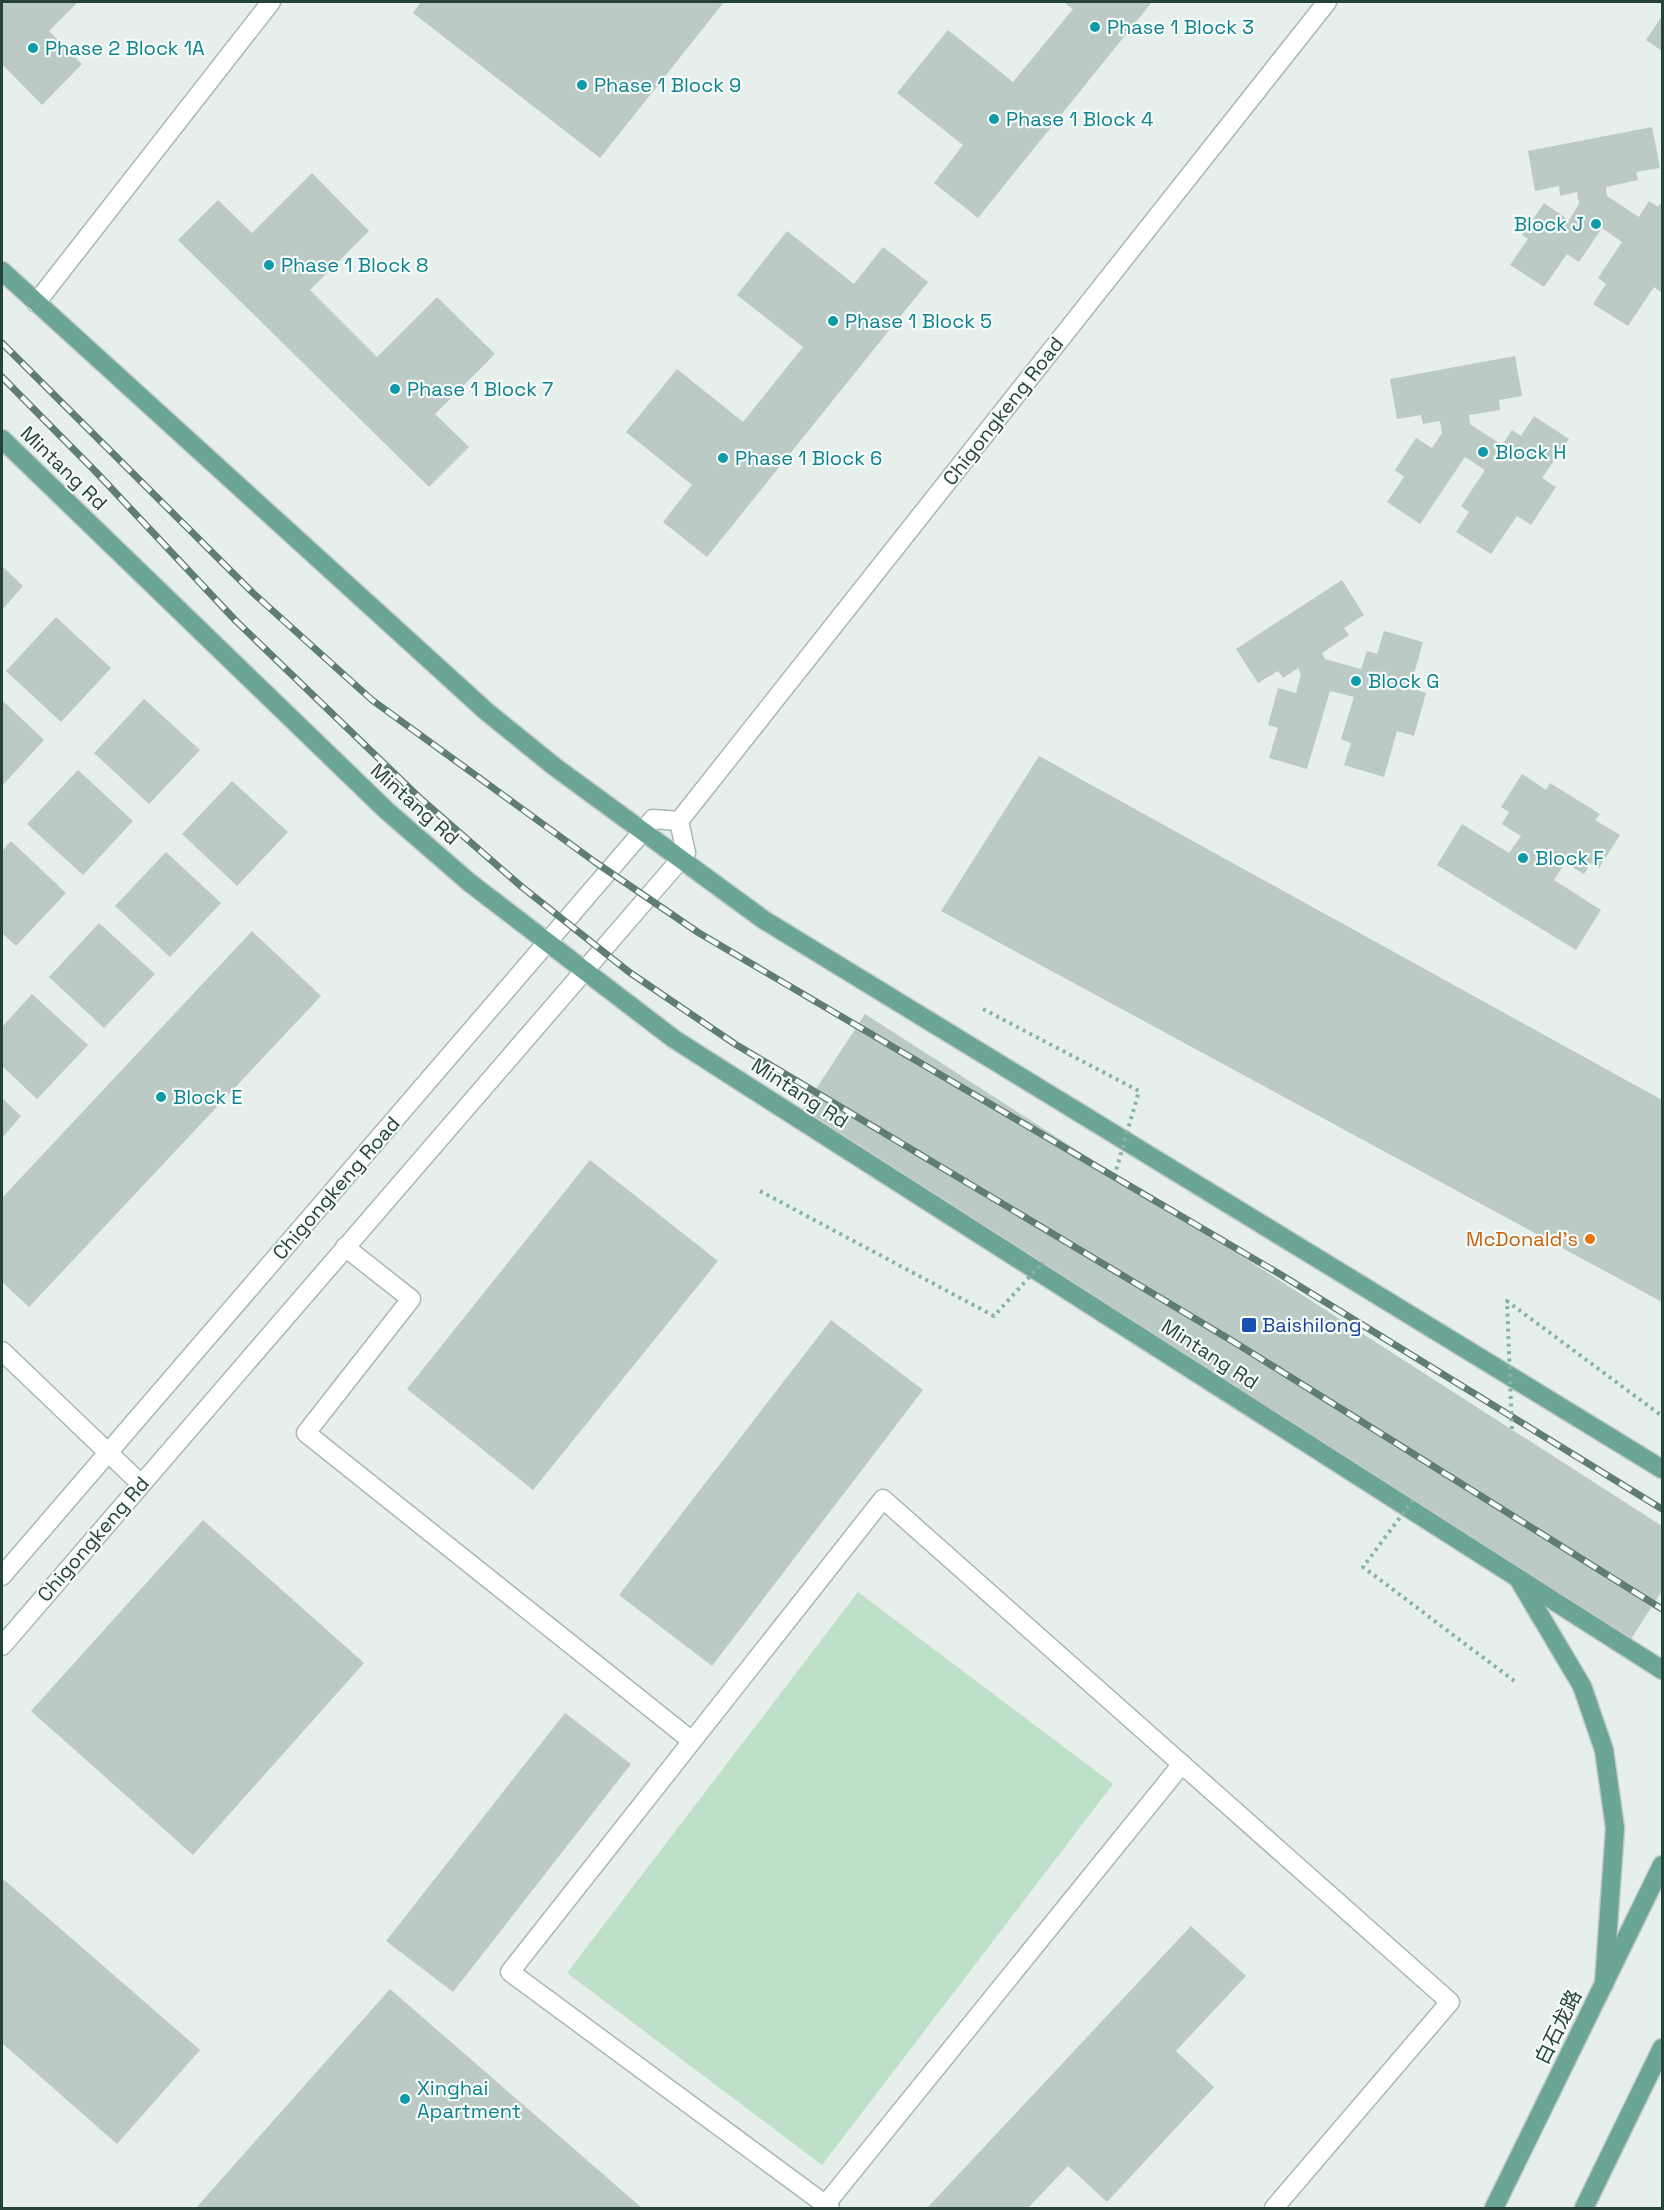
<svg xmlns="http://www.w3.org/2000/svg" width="1664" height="2210" font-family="'Space Grotesk','Noto Sans SC',sans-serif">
	<rect width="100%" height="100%" fill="#e6efeb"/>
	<polygon fill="#bfe0c8" points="858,1592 1113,1784 822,2165 567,1973"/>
	<g fill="#bbcac4">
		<polygon points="2,2 78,2 49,31 82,64 42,105 2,64"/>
		<polygon points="421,2 724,2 600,158 413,13"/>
		<polygon points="1064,2 1152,2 978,218 934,183 963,145 897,93 948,30 1013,82 1073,9"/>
		<polygon points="1662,16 1662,51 1646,40"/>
		<polygon points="1652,127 1660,168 1636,172 1638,180 1606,187 1607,196 1639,217 1649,201 1658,207 1662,201 1662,293 1654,287 1628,326 1593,304 1606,284 1598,278 1622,242 1602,228 1579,262 1567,254 1544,287 1510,265 1528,239 1522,235 1544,203 1569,220 1579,204 1577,192 1560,196 1559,186 1535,191 1528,151"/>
		<polygon points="312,173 369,231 310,290 377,357 437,297 495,354 435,414 469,447 429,487 178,240 218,200 252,233"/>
		<polygon points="787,231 854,284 883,247 928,282 707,557 663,522 692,485 626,432 677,369 743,422 803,347 737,295"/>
		<polygon points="1515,356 1522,396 1499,400 1500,410 1469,415 1470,424 1502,445 1512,430 1521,436 1534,416 1569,439 1542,478 1556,487 1531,525 1517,516 1491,554 1456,532 1469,512 1461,506 1485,470 1465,457 1420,524 1387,502 1404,477 1395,470 1416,438 1432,448 1442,433 1440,421 1423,424 1421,415 1397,419 1390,379"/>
		<polygon points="2,566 23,586 2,610"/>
		<polygon points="1342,580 1364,615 1344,628 1349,635 1322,653 1325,659 1361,669 1367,651 1377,654 1384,631 1423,642 1410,688 1426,693 1414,736 1397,731 1384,777 1344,765 1351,743 1341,739 1354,697 1330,691 1307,769 1269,758 1278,728 1268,725 1278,688 1296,693 1301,674 1298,668 1283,678 1278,671 1258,683 1236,649"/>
		<polygon points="56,617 111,668 61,722 6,671"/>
		<polygon points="144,699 200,750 149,804 94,753"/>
		<polygon points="2,700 44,740 2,786"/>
		<polygon points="1039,756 1662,1100 1662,1302 941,911"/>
		<polygon points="78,770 133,821 83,875 27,824"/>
		<polygon points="1522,774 1546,790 1550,783 1600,814 1595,820 1620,835 1599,868 1591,863 1584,874 1565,863 1554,880 1601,910 1576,950 1437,865 1462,824 1509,853 1521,836 1502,824 1509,812 1501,807"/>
		<polygon points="232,781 288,832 237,886 182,834"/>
		<polygon points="11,841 66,893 16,946 2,933 2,851"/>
		<polygon points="166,852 221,903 170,957 115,906"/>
		<polygon points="99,923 155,974 104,1028 49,977"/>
		<polygon points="252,931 321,996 29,1307 2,1282 2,1198"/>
		<polygon points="32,994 88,1045 37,1099 2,1066 2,1027"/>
		<polygon points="865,1014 1662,1526 1662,1591 1631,1639 803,1109"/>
		<polygon points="2,1098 21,1116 2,1138"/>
		<polygon points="590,1160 718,1261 533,1490 407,1389"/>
		<polygon points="831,1320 923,1390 712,1666 619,1595"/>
		<polygon points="203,1520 364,1663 193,1855 31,1711"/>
		<polygon points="565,1713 631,1764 453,1992 386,1941"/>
		<polygon points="2,1878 200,2050 117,2144 2,2043"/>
		<polygon points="1191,1926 1246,1976 1176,2051 1214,2087 1107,2202 1068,2166 1028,2208 927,2208"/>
		<polygon points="390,1989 642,2208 196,2208"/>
	</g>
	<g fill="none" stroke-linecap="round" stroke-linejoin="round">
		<defs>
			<g id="minor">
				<polyline points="36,303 271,2"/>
				<polyline points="679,821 1327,2"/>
				<polyline points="345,1247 411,1299 306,1433 692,1741"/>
				<polyline points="2,1351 141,1484"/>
				<polyline points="2,1576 643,831 653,819 679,821"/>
				<polyline points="2,1646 686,853 679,821"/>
				<polyline points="825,2205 1182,1764"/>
				<polyline points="830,2208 510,1972 883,1499 1450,2002 1274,2208"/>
			</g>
			<g id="major">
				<polyline points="2,271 487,712 555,767 764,920 1662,1469"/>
				<polyline points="2,439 387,811 470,883 674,1039 1662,1670"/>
				<polyline points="1519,1580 1582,1686 1604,1750 1615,1828 1604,1984"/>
				<polyline points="1494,2208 1662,1865"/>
				<polyline points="1584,2208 1662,2048"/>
			</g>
		</defs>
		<use href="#minor" stroke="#a8b8b2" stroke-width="21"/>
		<use href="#major" stroke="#c2cac8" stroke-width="21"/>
		<use href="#minor" stroke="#fff" stroke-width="18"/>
		<use href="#major" stroke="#6aa596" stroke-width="18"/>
		<defs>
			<g id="rail">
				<polyline points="2,343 253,593 372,700 595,862 699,933 1278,1273 1662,1509"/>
				<polyline points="2,377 96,472 236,621 422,800 522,887 629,972 735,1044 1234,1342 1662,1609"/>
			</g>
		</defs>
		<use href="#rail" stroke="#5f7d75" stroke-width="7"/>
		<use href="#rail" stroke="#f7fbf9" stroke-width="4.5" stroke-dasharray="14" stroke-linecap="butt"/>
		<g stroke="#86b3a5" stroke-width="4" stroke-dasharray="3 4.5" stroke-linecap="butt">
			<polyline points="983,1009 1139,1091 1115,1174"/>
			<polyline points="760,1191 994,1316 1043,1262"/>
			<polyline points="1512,1429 1507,1301 1662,1416"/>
			<polyline points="1413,1500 1363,1567 1517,1683"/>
		</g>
	</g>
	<g fill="#0f9aa8" stroke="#f7fbf9" stroke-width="2">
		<circle cx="1095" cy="27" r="6"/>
		<circle cx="33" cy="48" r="6"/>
		<circle cx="582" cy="85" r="6"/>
		<circle cx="994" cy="119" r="6"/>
		<circle cx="1596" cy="224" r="6"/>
		<circle cx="269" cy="265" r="6"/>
		<circle cx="833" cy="321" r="6"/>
		<circle cx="395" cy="389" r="6"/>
		<circle cx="1483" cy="452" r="6"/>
		<circle cx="723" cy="458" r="6"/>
		<circle cx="1356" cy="681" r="6"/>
		<circle cx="1523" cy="858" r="6"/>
		<circle cx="161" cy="1097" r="6"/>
		<circle cx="405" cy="2099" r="6"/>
	</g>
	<circle fill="#e8710a" stroke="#f7fbf9" stroke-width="2" cx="1590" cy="1239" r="6"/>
	<rect fill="#1a4fb4" stroke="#f7fbf9" stroke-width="2" x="1241" y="1317" width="16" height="16" rx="3"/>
	<g text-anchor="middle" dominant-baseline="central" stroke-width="4.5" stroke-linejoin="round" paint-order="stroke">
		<g font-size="20" fill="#0d838f" stroke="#f7fbf9" text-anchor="start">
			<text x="1107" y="27">Phase 1 Block 3</text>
			<text x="45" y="48">Phase 2 Block 1A</text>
			<text x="594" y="85">Phase 1 Block 9</text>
			<text x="1006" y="119">Phase 1 Block 4</text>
			<text x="1584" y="224" text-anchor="end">Block J</text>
			<text x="281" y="265">Phase 1 Block 8</text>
			<text x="845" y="321">Phase 1 Block 5</text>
			<text x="407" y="389">Phase 1 Block 7</text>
			<text x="1495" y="452">Block H</text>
			<text x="735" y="458">Phase 1 Block 6</text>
			<text x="1368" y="681">Block G</text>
			<text x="1535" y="858">Block F</text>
			<text x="173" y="1097">Block E</text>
			<text x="417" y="2088">Xinghai<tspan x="417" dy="23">Apartment</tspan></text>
		</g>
		<g font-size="20" fill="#24423a" stroke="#f7fbf9">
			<text transform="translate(1003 411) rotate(-52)">Chigongkeng Road</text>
			<text transform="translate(64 468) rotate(44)">Mintang Rd</text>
			<text transform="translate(415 804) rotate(42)">Mintang Rd</text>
			<text transform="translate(800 1093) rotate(33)">Mintang Rd</text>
			<text transform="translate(336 1188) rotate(-49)">Chigongkeng Road</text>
			<text transform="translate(1210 1354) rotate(33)">Mintang Rd</text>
			<text transform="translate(93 1539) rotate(-49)">Chigongkeng Rd</text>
			<text transform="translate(1558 2027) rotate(-64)">白石龙路</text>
		</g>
		<g font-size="20" fill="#c56008" stroke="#f7fbf9" text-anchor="end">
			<text x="1578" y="1239">McDonald's</text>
		</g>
		<g font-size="20" fill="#164399" stroke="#f7fbf9" text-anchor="start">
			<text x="1262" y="1325">Baishilong</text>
		</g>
	</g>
	<rect width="1664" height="2210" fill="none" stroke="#24423a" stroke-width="6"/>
</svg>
